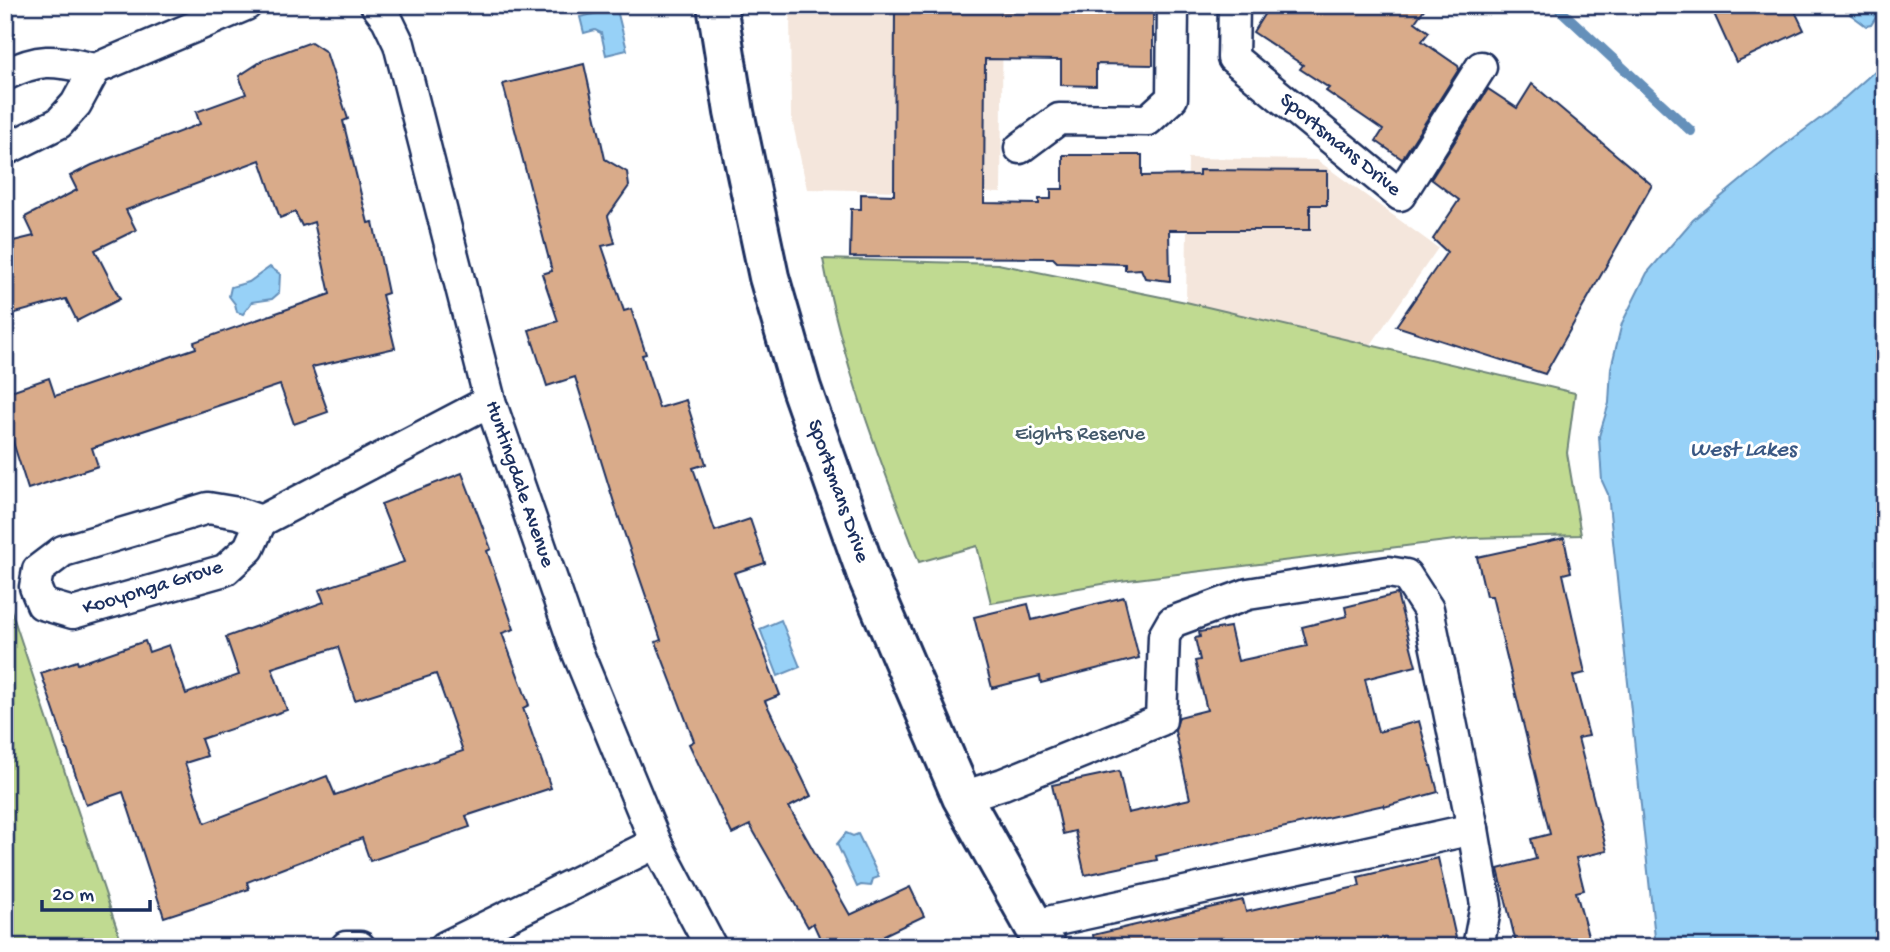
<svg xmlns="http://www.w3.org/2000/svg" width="1890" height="952" font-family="'Gochi Hand',sans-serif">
	<rect width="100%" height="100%" fill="#fff"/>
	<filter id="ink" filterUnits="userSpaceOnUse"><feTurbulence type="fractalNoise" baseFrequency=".0143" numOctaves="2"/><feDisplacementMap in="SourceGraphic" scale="14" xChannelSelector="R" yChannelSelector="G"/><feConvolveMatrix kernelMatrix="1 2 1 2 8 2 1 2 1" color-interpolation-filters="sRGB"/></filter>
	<g filter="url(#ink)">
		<g fill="#f4e6dc">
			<polygon points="790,5 1003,5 1001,193 807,189 791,115"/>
			<polygon points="1188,158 1317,160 1438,248 1370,346 1186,302"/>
		</g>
		<g fill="#c0da91" stroke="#6e8478" stroke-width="2">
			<path d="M823 259 998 264 1186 302 1575 393 1567 453 1581 535 1471 538 1120 581 991 603 977 546 919 562C881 464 842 363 823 259Z"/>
			<polygon points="5,592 123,947 5,947"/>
		</g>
		<g fill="#97d1f7" stroke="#6590ba" stroke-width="2">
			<polygon points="1851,5 1884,5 1871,25 1866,26 1850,14"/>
			<polygon points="611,10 618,14 627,50 606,55 601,33 595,30 584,33 580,17"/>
			<polygon points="1885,62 1885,947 1656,947 1608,494 1602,481 1599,436 1609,403 1611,368 1622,323 1647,273 1693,220 1774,153 1830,111"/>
			<polygon points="270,267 280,274 279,293 272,299 252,302 243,314 237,312 235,304 229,296 231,287 249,282"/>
			<polygon points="781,620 800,667 778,676 760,629"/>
			<polygon points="846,833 853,836 858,834 879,877 873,879 871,886 861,885 857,887 837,844"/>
		</g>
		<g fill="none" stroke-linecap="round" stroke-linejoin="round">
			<polyline stroke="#6590ba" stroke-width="10" points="1555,5 1691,131"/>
		</g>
		<g fill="#d9ab8a" stroke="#1b2f5e" stroke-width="2" fill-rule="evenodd">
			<polygon points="895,5 986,5 986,11 1153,13 1153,65 1096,64 1096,86 1061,85 1061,60 985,59 984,203 1039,204 1039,199 1051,199 1051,189 1063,189 1063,155 1142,155 1142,176 1199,175 1199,170 1327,171 1327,205 1310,205 1310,230 1169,230 1170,281 1145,278 1141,269 1125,270 1125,264 1057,262 1053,258 850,257 851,209 861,209 861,194 894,195"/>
			<polygon points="1270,5 1427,5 1415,22 1429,32 1422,41 1458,66 1459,69 1402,159 1376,141 1383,130 1326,91 1329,88 1300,69 1303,65 1253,32"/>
			<polygon points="1710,5 1792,5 1804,30 1736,62"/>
			<polygon points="311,42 326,52 348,119 343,121 368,223 373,222 388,293 382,295 395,348 312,367 328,412 294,424 280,385 92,448 98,466 28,489 11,436 5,438 5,393 49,378 55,396 196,348 194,342 330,294 314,222 302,226 295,212 280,218 260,160 126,210 136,230 95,250 120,299 77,321 66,299 5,316 5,243 34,236 25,217 77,190 70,176 92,165 200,124 196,112 246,94 239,76 265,59"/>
			<polygon points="584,64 605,159 627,172 629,186 608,216 615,243 602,246 624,311 631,309 646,354 642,355 659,408 686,400 706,464 693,468 715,531 750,519 765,563 734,573 780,695 765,701 811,796 789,807 850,915 910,887 924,916 884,935 889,947 824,947 813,923 808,927 750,825 732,834 689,744 694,741 656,642 661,640 616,509 575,377 547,386 529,330 558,321 542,274 552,271 503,84"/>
			<polygon points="1532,84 1652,185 1545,374 1396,326 1447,252 1433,239 1459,200 1431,179 1488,89 1517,108"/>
			<path d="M462 473 491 549 487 551 514 629 502 633 529 705 523 708 551 788 466 816 470 827 370 861 362 838 247 882 249 889 164 917 123 792 86 805 41 673 77 661 78 664 145 641 149 652 169 645 186 694 239 675 226 637 324 602 319 590 404 562 381 504ZM338 647 355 700 436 674 463 751 335 795 327 776 205 823 185 763 207 756 201 739 287 710 272 668Z"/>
			<polygon points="1564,538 1571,572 1563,574 1585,673 1573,676 1589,736 1578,738 1607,851 1576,858 1584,890 1576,892 1591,947 1517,947 1498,869 1536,859 1531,839 1550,834 1492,596 1486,596 1477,557"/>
			<polygon points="1397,594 1416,666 1365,679 1378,732 1419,721 1438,792 1384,807 1384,805 1156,856 1157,860 1085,875 1075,831 1063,834 1052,785 1119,771 1128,813 1190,799 1175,731 1179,717 1207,710 1195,661 1200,660 1195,638 1200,637 1199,632 1230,627 1238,661 1307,646 1302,627 1347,616 1345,607"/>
			<polygon points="1124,597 1139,658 1041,683 1040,676 992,688 974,617 1028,604 1032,620"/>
			<polygon points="1438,858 1458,947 1095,947 1093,935 1243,900 1246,912 1360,886 1358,877"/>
		</g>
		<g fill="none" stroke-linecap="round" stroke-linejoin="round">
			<defs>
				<g id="street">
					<path id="s1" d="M376 5 387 19 399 44 490 401 575 646 656 843 711 947"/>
					<path id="s2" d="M1234 5 1233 58 1400 195 1481 67"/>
					<polyline points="95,69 246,5"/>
					<path d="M5 75C42 56 56 61 95 69L76 104 59 123 5 150"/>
					<polyline points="1020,148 1059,119 1148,120 1172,98 1173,5"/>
					<polygon points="208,508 238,513 261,521 249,548 225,570 73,613 42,604 35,587 38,570 63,551"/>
					<polyline points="261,521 490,401"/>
					<polyline points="962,797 1003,784 1161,720 1164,636 1172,622 1248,594 1388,572 1406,575 1428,609 1473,829 1486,905 1478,947"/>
					<polyline points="1034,925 1473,829"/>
					<polyline points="346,947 360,947"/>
					<polyline points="445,947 656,843"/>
				</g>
				<g id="secondary">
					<path id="s3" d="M717 5 734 112 769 277 801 388 867 575 962 797 1046 947"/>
				</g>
			</defs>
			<use href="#street" stroke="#1b2f5e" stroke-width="35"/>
			<use href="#secondary" stroke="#1b2f5e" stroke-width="44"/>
			<use href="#street" stroke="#fff" stroke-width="30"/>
			<use href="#secondary" stroke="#fff" stroke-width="38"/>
		</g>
	</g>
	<g text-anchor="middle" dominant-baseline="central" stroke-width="6" stroke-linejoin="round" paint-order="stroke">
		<g font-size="21" fill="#1b2f5e" stroke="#fff">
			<text stroke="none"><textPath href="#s2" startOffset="191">Sportsmans Drive</textPath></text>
			<text stroke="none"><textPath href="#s1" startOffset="502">Huntingdale Avenue</textPath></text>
			<text stroke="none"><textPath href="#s3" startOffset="502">Sportsmans Drive</textPath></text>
			<text transform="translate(153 589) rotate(-17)">Kooyonga Grove</text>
		</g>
		<g font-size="21" fill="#445a6b" stroke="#fff">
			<text x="1080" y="435">Eights Reserve</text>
		</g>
		<g font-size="23" font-style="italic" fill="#3a5884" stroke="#fff">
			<text x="1743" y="450">West Lakes</text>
		</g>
	</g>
	<rect width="1890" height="952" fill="none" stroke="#fff" stroke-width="28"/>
	<rect x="14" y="14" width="1862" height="924" fill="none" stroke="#1b2f5e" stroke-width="2.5" filter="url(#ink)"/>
	<path d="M42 900v10h108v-10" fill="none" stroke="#1b2f5e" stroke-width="3.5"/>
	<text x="52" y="900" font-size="21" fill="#1b2f5e" stroke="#ffffff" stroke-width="5" paint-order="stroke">20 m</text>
</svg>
